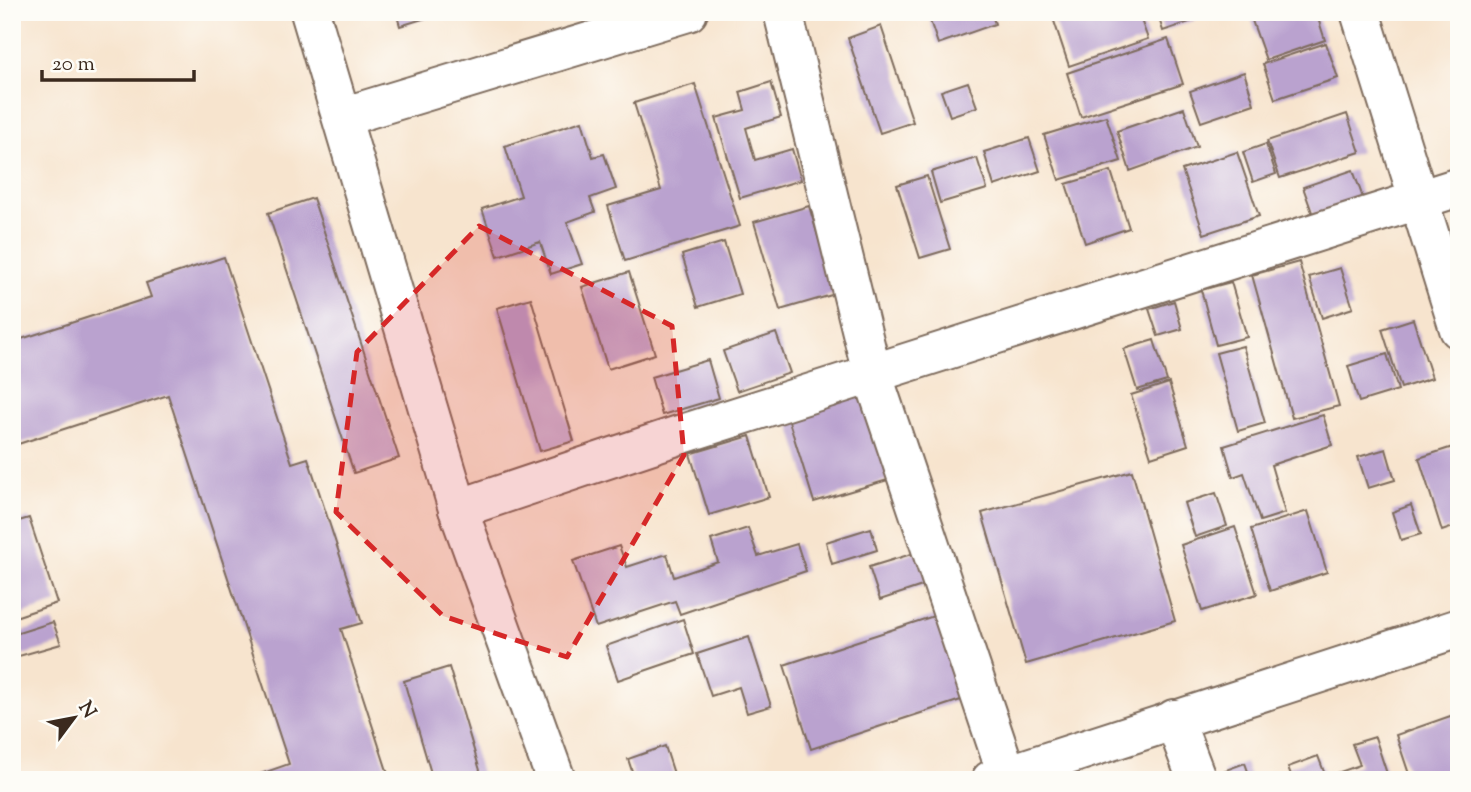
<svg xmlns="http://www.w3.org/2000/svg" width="1471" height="792" font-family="'Sorts Mill Goudy',serif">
	<rect width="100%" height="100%" fill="#fdfcf7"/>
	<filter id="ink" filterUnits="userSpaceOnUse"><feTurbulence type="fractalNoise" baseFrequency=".0143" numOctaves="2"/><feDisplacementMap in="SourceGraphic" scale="14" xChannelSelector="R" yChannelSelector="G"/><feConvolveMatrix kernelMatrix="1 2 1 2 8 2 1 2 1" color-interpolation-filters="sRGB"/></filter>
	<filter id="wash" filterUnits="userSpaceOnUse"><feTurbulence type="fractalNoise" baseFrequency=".00686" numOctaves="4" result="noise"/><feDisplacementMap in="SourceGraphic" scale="28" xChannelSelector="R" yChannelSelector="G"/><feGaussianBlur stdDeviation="1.57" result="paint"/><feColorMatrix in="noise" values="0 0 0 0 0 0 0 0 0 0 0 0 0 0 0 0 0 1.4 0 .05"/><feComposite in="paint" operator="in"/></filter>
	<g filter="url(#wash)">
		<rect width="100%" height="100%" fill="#f7e4ce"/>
		<g id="blocks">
			<g fill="#baa2cf">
				<polygon points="396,12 442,12 442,13 400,26"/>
				<polygon points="927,12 991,12 995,24 938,44"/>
				<polygon points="1051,12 1138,12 1148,39 1069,66"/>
				<polygon points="1157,12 1193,12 1195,20 1163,31"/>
				<polygon points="1249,12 1316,12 1325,40 1266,60"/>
				<polygon points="881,26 913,122 880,133 848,38"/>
				<polygon points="1168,39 1183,84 1081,117 1067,73"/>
				<polygon points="1326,43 1338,78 1275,99 1263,64"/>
				<polygon points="1244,72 1254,104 1201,122 1190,91"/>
				<polygon points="771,82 781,117 746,128 755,160 792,149 801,180 740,198 716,118 745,110 740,92"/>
				<polygon points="968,82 977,107 950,116 941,91"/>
				<polygon points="695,84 740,226 625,261 608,206 661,190 634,103"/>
				<polygon points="1184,108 1197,147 1130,171 1117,131"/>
				<polygon points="1347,114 1360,152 1280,178 1267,141"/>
				<polygon points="1106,116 1121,161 1059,180 1044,135"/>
				<polygon points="582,121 593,157 604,154 616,189 590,198 595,212 567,222 582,264 551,274 540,242 498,256 482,209 521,196 505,146"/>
				<polygon points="1029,138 1040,171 994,186 984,152"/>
				<polygon points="1266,144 1276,174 1253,182 1243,152"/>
				<polygon points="1237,152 1259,216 1204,234 1182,170"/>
				<polygon points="977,158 987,189 940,203 931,172"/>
				<polygon points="1353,170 1363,198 1313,215 1303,187"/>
				<polygon points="1111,171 1129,228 1085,243 1066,184"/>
				<polygon points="927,176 950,249 920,258 897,185"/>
				<polygon points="313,198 399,458 354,473 268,213"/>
				<polygon points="809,206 835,294 780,310 754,222"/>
				<polygon points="724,242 740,294 698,307 682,255"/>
				<polygon points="224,257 292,463 308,458 362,623 341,629 390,780 243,780 289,764 168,395 12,446 12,342 151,297 146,283"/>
				<polygon points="1299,262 1339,406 1292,418 1252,275"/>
				<polygon points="1340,268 1353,308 1322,318 1309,277"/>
				<polygon points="629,272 655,354 608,369 582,287"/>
				<polygon points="1231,282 1247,337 1216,345 1201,290"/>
				<polygon points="531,298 574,441 540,451 497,308"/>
				<polygon points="1174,301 1182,329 1158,336 1149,309"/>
				<polygon points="1413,319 1432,378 1401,388 1382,329"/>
				<polygon points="776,333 790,373 737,391 723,351"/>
				<polygon points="1154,340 1167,381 1137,390 1124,349"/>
				<polygon points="1243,346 1265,423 1238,431 1216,353"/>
				<polygon points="1387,354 1398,390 1359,402 1348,366"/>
				<polygon points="708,360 719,398 662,415 651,377"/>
				<polygon points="1169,383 1188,445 1151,457 1131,395"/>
				<polygon points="864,392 891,479 814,502 787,415"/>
				<polygon points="1323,415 1332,445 1271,465 1285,513 1260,521 1244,473 1233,477 1224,446"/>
				<polygon points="750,436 769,497 709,515 690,454"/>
				<polygon points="1459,445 1459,525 1442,531 1419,458"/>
				<polygon points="1386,449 1395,480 1368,488 1358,457"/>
				<polygon points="1132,471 1175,621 1026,664 982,513"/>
				<polygon points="1216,493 1227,526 1195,537 1184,503"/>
				<polygon points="1411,505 1421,534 1401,540 1392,512"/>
				<polygon points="1308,511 1327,572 1270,591 1251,529"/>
				<polygon points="29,518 57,603 12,618 12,523"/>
				<polygon points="1235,527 1257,594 1202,611 1181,545"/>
				<polygon points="748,528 758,556 797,544 806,571 680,614 675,601 596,627 573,561 619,546 627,567 667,554 674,577 718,562 711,540"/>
				<polygon points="871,528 877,550 832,564 826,542"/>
				<polygon points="918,552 928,584 880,600 869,567"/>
				<polygon points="946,612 973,696 811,749 784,665"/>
				<polygon points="683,619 694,654 618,680 606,646"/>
				<polygon points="53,622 61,644 12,658 12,635"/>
				<polygon points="749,637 771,706 747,713 739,687 711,696 697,654"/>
				<polygon points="449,667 482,777 472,780 433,780 404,681"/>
				<polygon points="1459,713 1459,780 1411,780 1396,735"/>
				<polygon points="1375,737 1389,780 1293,780 1288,767 1318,756 1326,777 1360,765 1352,744"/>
				<polygon points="665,746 676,780 635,780 628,759"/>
				<polygon points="1245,763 1251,780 1226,780 1223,771"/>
			</g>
		</g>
	</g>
	<g filter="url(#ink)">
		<use href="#blocks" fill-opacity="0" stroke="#7d6b5c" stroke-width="2"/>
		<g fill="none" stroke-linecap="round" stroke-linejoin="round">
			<defs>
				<g id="street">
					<polyline points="310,12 458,509 556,780"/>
					<polyline points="783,12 872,373 1007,775"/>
					<polyline points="1360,12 1459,329"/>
					<polyline points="342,117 688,12"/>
					<polyline points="458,509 676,436 1459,187"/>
					<polyline points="1174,719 1197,780"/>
					<polyline points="991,780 1459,628"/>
				</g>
			</defs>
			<use href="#street" stroke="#7d6b5c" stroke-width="42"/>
			<use href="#street" stroke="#fff" stroke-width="38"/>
		</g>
	</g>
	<path fill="#d62828" fill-opacity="0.2" stroke="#d62828" stroke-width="5" stroke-dasharray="14 9" stroke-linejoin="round" d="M479 226 672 326 684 455 567 657 443 616 336 512 357 352Z"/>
	<rect width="1471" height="792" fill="none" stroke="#fdfcf7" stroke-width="42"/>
	<g transform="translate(74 718) rotate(58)" stroke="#fdfcf7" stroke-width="5" paint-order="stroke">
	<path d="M0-5L12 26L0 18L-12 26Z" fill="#3b2a1e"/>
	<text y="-10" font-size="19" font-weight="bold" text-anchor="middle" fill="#3b2a1e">N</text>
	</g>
	<path d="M42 70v10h152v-10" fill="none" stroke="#3b2a1e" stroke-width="3.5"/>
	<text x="52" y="70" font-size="21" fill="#3b2a1e" stroke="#fdfcf7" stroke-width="5" paint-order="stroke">20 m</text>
</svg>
